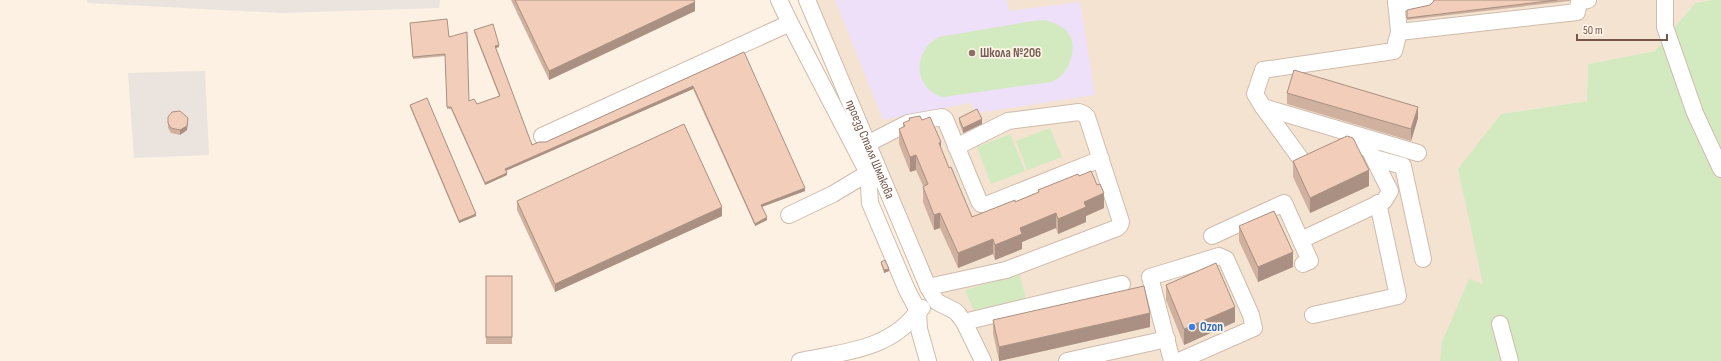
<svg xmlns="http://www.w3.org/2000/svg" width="1721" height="361" font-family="'Sofia Sans Condensed',sans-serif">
	<rect width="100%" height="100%" fill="#fcf1e3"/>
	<polygon fill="#f4e3d1" points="816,0 1712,0 1695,3 1655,51 1588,64 1587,101 1501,114 1499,361 976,361 959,322 947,316"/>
	<g fill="#ebe4de">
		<polygon points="87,0 440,0 439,8 281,13 87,3"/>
		<polygon points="205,71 209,155 134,158 128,73"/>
	</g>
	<polygon fill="#eee0f9" points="835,0 1007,0 1009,11 1080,2 1095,95 977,113 970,103 883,120"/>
	<g fill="#d3eac1">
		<polygon points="1712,0 1721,0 1721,361 1440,361 1442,342 1469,279 1483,284 1458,169 1501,114 1587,101 1588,64 1655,51 1695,3"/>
		<path d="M1044 20C1068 25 1078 39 1070 62 1066 72 1061 78 1051 82L943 97C913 89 912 51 939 37L1032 21Z"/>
		<polygon points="1050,128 1062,157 1027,170 1016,141"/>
		<polygon points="1010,134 1025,171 991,184 977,147"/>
		<polygon points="1020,274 1026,300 974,311 965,290"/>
	</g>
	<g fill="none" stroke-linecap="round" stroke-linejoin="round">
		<defs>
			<g id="minor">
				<path d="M779 0 790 23 868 173 870 203 907 290 918 311C890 350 843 352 800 361"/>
				<path id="s1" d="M807 0 928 287 937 302 955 311 958 314 964 322 983 361"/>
				<polyline points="1396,0 1399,32 1394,51 1263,70 1255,94 1263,107 1418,153"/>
				<polyline points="1665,0 1665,27 1695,113 1721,169"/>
				<polyline points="1396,4 1425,0"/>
				<polyline points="1399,32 1577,12 1579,2 1588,0"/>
				<polyline points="1263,107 1303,162"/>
				<polyline points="542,136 790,23"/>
				<polyline points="867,144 908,123 942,117 945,119 979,201 981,204 986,205 1101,159"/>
				<polyline points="1374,158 1403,166 1423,259"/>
				<polyline points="789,215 833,194 868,173"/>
				<polyline points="1212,236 1284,203 1310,261 1303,264"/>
				<polyline points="1301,240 1384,201 1390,191 1369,149 1351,143"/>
				<polyline points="928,287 1006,270 1117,228 1120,225 1121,222 1087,117 1084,114 1079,112 1008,121 956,147"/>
				<polyline points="922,308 918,311 919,329 928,361"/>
				<polyline points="1313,315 1398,296 1378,203"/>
				<polyline points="964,322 1122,284"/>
				<polyline points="1500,324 1510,361"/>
				<polyline points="1067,361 1167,339"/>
				<polyline points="1172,361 1150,277 1219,256 1226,259 1251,315 1254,328 1179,361"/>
			</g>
		</defs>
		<use href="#minor" stroke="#d0bbac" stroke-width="18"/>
		<use href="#minor" stroke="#fff" stroke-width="16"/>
	</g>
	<g fill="#d0b1a0">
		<polygon points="511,0 694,0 695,11 549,80"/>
		<polygon points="1434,0 1570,0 1570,1 1407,20 1407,10 1430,5 1434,1"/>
		<polygon points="410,26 449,37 469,101 477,104 499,96 474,32 474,30 499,47 496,48 532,145 546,142 744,52 805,191 762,207 767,220 755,226 693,89 506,171 507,175 485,185 451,109 447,109 445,56 413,59"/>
		<polygon points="1287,93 1418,118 1411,141 1287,104"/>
		<polygon points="410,105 476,216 459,223 410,107"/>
		<polygon points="168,117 188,123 187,130 180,135 171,133 168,128"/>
		<polygon points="909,118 922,120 941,149 949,168 972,217 1015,202 1038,192 1038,190 1079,176 1104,208 1086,216 1086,222 1058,234 1056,228 1022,242 1022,249 995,260 993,254 958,268 940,228 934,230 923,202 923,186 916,170 910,172 899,144 899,129 903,127 903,123 909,121"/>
		<polygon points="959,118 982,124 963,133 959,122"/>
		<polygon points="1293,161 1369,186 1310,213 1293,177"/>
		<polygon points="517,201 722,216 555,292 517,210"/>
		<polygon points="1239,226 1293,267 1258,282 1239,241"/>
		<polygon points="881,262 889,271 884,273 881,264"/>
		<rect x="486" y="276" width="26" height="68"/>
		<polygon points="1166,285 1235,322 1184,345 1166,300"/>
		<polygon points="993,320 1150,327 999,361 993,333"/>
	</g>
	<g fill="#a99082">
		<polygon points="695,2 695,11 549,80 549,71"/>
		<polygon points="499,45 499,47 495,48 495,46"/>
		<polygon points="693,86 693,89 505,171 505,169"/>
		<polygon points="1418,107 1418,118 1411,141 1411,129"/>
		<polygon points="188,118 187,130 180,135 180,130"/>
		<polygon points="982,119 982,124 963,133 963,128"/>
		<polygon points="941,142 941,158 939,143"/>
		<polygon points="916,155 916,170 910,172 910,157"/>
		<polygon points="1369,170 1369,186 1310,213 1310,198"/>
		<polygon points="507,173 507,175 485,185 485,183"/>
		<polygon points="805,188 805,191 761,207 761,205"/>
		<polygon points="1104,193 1104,208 1086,216 1086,222 1058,234 1058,219 1084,202"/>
		<polygon points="722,207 722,216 555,292 555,284"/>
		<polygon points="940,213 940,228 934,230 934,215"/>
		<polygon points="1056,213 1056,228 1022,242 1022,249 995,260 995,245 1020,228"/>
		<polygon points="476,214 476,216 459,223 459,221"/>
		<polygon points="767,217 767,220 755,226 755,224"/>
		<polygon points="993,239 993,254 958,268 958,253"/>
		<polygon points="1293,252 1293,267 1258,282 1258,267"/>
		<polygon points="889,269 889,271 884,273 884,270"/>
		<polygon points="1235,307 1235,322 1184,345 1184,329"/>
		<polygon points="1150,313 1150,327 999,361 999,347"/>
	</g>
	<g fill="#f2ceba" stroke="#a99082">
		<polygon points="515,0 694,0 695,2 549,71"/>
		<polygon points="1434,0 1557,0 1407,18 1407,10 1430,5 1434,1"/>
		<polygon points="447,19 449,37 467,32 469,101 474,99 477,104 500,96 474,30 493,24 499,45 495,46 532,145 539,142 546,142 744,52 805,188 761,205 767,217 755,224 693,86 505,169 507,173 485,183 451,107 447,107 445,54 413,57 410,23"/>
		<polygon points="1294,70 1418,107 1411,129 1287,93"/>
		<polygon points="427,98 476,214 459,221 410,105"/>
		<polygon points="977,109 982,119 963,128 959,118"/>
		<polygon points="180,111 188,118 187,126 180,130 171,128 168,123 168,117 172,112"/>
		<polygon points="920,116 922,120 930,117 941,142 939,143 949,168 951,167 972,217 1015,200 1015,202 1039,192 1038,190 1078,174 1079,176 1091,171 1097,185 1100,184 1104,193 1084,202 1086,207 1058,219 1056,213 1020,228 1022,234 995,245 993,239 958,253 940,213 934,215 923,187 928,184 916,155 910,157 899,129 905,126 903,123 910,120 909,118"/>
		<polygon points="684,124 722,207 555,284 517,201"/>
		<polygon points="1347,136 1353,138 1369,170 1310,198 1293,161"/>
		<polygon points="1274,211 1293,252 1258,267 1239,226"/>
		<polygon points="885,260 889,269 884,270 881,262"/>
		<polygon points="1216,263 1235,307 1184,329 1166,285"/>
		<rect x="486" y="276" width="26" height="61"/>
		<polygon points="1144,286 1150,313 999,347 993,320"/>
	</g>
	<circle fill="#8d6e63" stroke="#fff6e9" stroke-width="1.5" cx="972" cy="53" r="4"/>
	<circle fill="#3f7fe0" stroke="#fff6e9" stroke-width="1.5" cx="1192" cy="327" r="4"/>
	<g text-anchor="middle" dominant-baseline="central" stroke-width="3.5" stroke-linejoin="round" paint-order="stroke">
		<g font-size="13" font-weight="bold" fill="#785e54" stroke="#fff6e9" text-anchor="start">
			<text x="980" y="53">Школа №206</text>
		</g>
		<g font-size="13" fill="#745749" stroke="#fff6e9">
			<text stroke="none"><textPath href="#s1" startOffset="162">проезд Сталя Шмакова</textPath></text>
		</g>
		<g font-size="13" font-weight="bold" fill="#366cbe" stroke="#fff6e9" text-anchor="start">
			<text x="1200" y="327">Ozon</text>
		</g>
	</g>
	<path d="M1577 34v6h90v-6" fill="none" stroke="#745749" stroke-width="2"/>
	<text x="1583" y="34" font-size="12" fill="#745749" stroke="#fff6e9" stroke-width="3" paint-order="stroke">50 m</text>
</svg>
